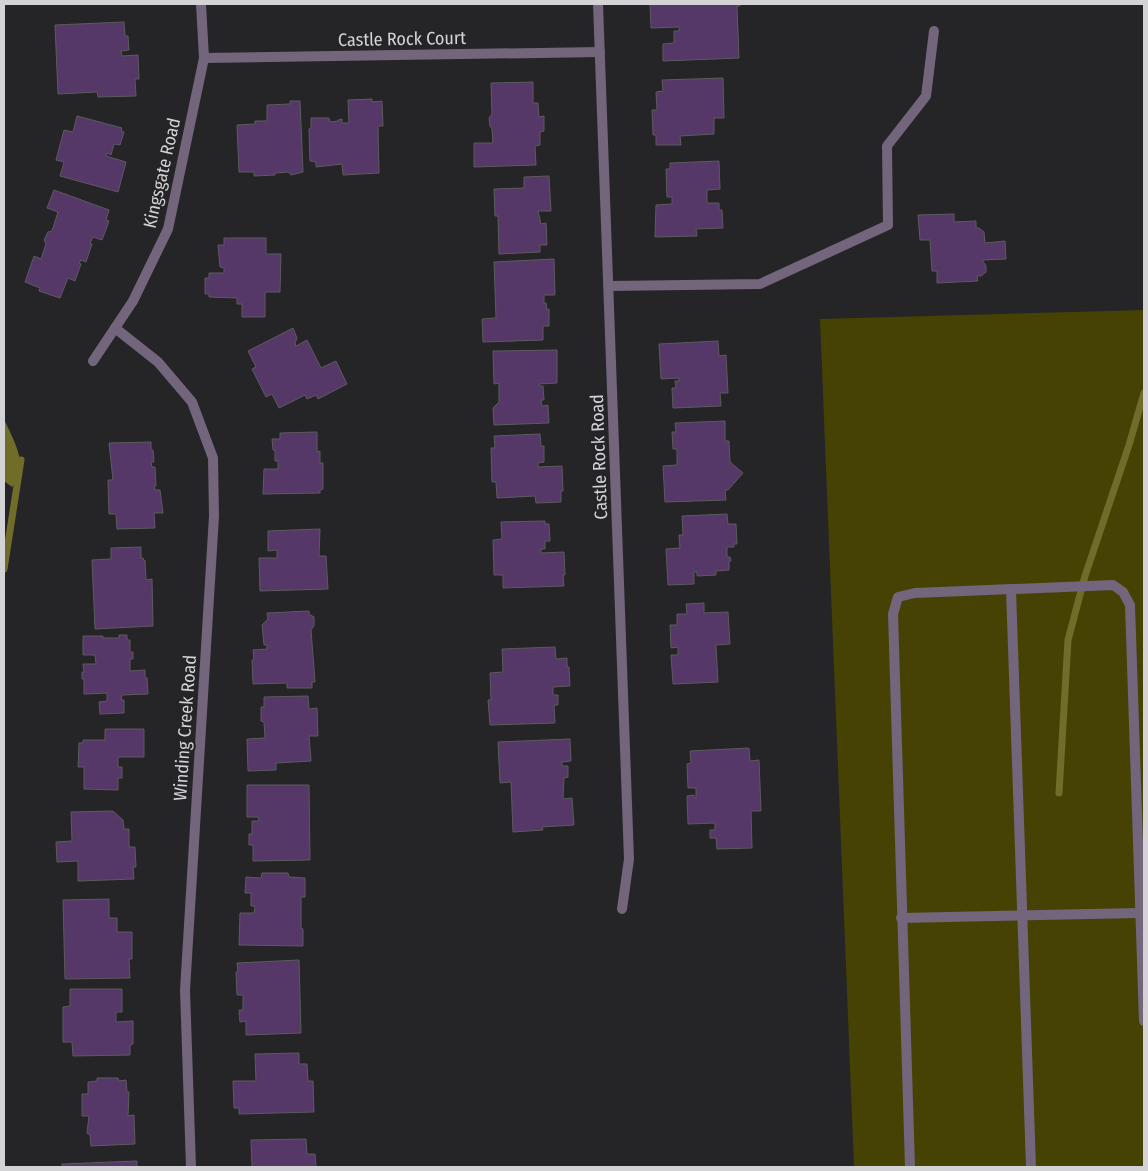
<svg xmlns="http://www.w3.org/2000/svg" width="1148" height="1171" font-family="'Fira Sans Condensed',sans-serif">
	<rect width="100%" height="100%" fill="#252427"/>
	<polygon fill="#454204" points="1144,310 1144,1167 854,1167 820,319"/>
	<path fill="#706d2b" d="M4 419C13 440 31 467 12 487L4 481Z"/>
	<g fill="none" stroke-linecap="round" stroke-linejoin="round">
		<g stroke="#706d2b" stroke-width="7">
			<polyline points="4,569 21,460"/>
			<polyline points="1059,793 1068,640 1085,576 1129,445 1144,393"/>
		</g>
	</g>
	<g fill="#553768" stroke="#5d5b5e">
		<polygon points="650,4 749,4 740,4 740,6 737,6 739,58 663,61 663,44 674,43 674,31 679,31 679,27 651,28"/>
		<polygon points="124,22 125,36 128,36 129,50 121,51 122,56 138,55 139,79 135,79 136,96 98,97 97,92 58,94 55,25"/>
		<polygon points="723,78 724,118 714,118 714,134 680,136 681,145 656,145 656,135 653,135 652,110 657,110 656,92 663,91 662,80"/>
		<polygon points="533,82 533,103 538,103 539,117 544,116 544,131 540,132 540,145 535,146 536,165 474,167 474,143 493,143 492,129 490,126 489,118 492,114 491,83"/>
		<polygon points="372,99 372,102 382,101 383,126 378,126 379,173 343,175 342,164 316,167 316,162 310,161 309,129 311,128 311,118 329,118 330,122 338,121 338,120 342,119 342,123 349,123 348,100"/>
		<polygon points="290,101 300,101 303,172 291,175 288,172 275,173 275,175 254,176 254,172 239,172 237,125 255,124 255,121 267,121 267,105 290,104"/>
		<polygon points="77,116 122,128 121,131 124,132 120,145 114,144 111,155 107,153 106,156 126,162 118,192 60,176 64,162 56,160 64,130 73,132"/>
		<polygon points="719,161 720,189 707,190 707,203 719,203 719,210 722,210 723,228 696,229 697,236 655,237 656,205 672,204 672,197 667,197 666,169 670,169 670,163"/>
		<polygon points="549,176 551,211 538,211 541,224 546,223 547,245 540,245 540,252 499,254 498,216 495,216 494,189 524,188 524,177"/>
		<polygon points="54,190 109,210 106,220 109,221 102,240 93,237 90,243 92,244 86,262 81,260 79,263 81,264 75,281 68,278 60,298 39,291 40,288 25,282 34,256 41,259 46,244 44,240 48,232 52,231 58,212 47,208"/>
		<polygon points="954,214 954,222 976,221 976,228 979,228 984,232 985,243 1005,241 1006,259 982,260 986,266 986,272 981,276 977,276 978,281 937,283 937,271 932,271 930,240 920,240 918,215"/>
		<polygon points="224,238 266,238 266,254 281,254 280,292 265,292 265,317 242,317 242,304 237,304 237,298 209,297 209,294 205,294 205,278 209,278 209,273 224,273 224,268 220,267 218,245 224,245"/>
		<polygon points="554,259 555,295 544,295 544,303 546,303 547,310 549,309 549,326 543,326 543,340 483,342 482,319 496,318 494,262"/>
		<polygon points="293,328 297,338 295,343 296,346 307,340 321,368 336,361 347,384 318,399 316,395 307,399 305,395 279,408 272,394 266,397 252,369 256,367 248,351"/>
		<polygon points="718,341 719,356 726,355 728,393 720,393 721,406 673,408 672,388 676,388 675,381 679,381 679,378 661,379 659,344"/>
		<polygon points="557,350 557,383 539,384 539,386 543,386 544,400 541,400 542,406 548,405 549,423 494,425 493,408 499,402 499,383 494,384 493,351"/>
		<polygon points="725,421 725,441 729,441 730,462 743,473 728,490 725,490 726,500 665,502 663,466 677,465 677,449 673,449 672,432 676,432 675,423"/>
		<polygon points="317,432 317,452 320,451 320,463 323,463 323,489 320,490 320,493 263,494 264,469 278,469 278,461 275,461 275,450 273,450 272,439 280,439 280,433"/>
		<polygon points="540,434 541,446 544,446 544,462 538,463 538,467 562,466 563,491 561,491 561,502 536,503 535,496 497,498 496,482 492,482 491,448 495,448 494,436"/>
		<polygon points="151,442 151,450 153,450 154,462 151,462 152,467 155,467 156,486 154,486 155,490 160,490 163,513 154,513 155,528 117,529 116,514 109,514 108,480 113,480 109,443"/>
		<polygon points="727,514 728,524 736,524 737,544 734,544 734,547 727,547 727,557 730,557 731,561 729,561 729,570 716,571 716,575 697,576 697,572 694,572 694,584 668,585 666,549 680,548 679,535 683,535 682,516"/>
		<polygon points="545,521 545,524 549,524 550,541 545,541 545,549 541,549 541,553 564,552 565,575 563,575 564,586 503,588 503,575 494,575 493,540 502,539 501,522"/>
		<polygon points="320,529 319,556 326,556 328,589 260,591 259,558 277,558 277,550 268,551 268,531"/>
		<polygon points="141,547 141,558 143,558 144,561 145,560 146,580 152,579 153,626 95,629 92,560 111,559 111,548"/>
		<polygon points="704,603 704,613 728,612 730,644 716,645 718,682 673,684 671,655 678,655 678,647 671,648 670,625 677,625 677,614 687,614 686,604"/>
		<polygon points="309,611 309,614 314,617 314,626 311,630 315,682 312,682 312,688 287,688 287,683 253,684 252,660 254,660 253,650 267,649 267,645 264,645 262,625 268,619 267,613"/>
		<polygon points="119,635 127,635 127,640 130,640 130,652 133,652 133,659 130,659 130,671 145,670 145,677 147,678 148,694 122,695 121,700 124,700 124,713 100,714 99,702 107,701 107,693 84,694 84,679 82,679 82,672 84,672 83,664 96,664 95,655 83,655 83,636 103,636 103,638 119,638"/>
		<polygon points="555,647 556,659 567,658 567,667 569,667 570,686 553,687 553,695 558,695 558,705 554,705 555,723 490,725 488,700 491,700 490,673 503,672 502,649"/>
		<polygon points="308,696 309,709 317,708 318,736 309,736 311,761 276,763 276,770 248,771 247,739 265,738 264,722 261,721 261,707 264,707 264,697"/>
		<polygon points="105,729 144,729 144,757 118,757 118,767 122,767 122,778 118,778 118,790 84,789 84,767 78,767 79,743 83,743 83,740 105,740"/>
		<polygon points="570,739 571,761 562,762 562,766 568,766 568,777 564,778 563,799 572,798 574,825 542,827 543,830 513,832 511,782 500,783 498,742"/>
		<polygon points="749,748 750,761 759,760 761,811 751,811 752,848 717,849 716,838 710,838 710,830 715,830 715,823 688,824 687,796 694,795 694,798 696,798 696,788 688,788 687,764 691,763 690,751"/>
		<polygon points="247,785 309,785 310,860 253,861 253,845 249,845 249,834 252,834 252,821 259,821 258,817 247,817"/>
		<polygon points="113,811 123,820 124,829 129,829 129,847 135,847 136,867 133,867 134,879 78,881 78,861 57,862 56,842 72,841 71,812"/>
		<polygon points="262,873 288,873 289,877 305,878 305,897 301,897 301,928 303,929 303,946 239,945 240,913 254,913 255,906 251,906 251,893 245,893 246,877 261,878"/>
		<polygon points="109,899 109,918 117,918 117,932 132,932 132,959 129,959 130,978 65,979 63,900"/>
		<polygon points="299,960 301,1033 246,1035 246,1021 240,1022 239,1010 243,1010 243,995 237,995 236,972 238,972 237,963"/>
		<polygon points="70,989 122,989 122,1012 116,1012 116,1022 133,1021 133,1044 130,1045 130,1055 73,1056 72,1042 63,1042 63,1007 70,1006"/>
		<polygon points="299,1053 299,1064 307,1064 308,1081 313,1081 314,1112 239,1114 239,1108 234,1108 233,1081 256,1081 255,1054"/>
		<polygon points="97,1078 118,1078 119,1081 126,1080 127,1092 129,1092 128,1116 134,1115 135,1144 91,1146 90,1135 87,1133 89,1116 82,1116 82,1094 88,1094 88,1082 97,1081"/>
		<polygon points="306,1139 307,1154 315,1154 316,1167 252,1167 251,1140"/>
		<polygon points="137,1161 137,1167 62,1167 62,1164"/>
	</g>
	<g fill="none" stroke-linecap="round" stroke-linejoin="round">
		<g stroke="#72657c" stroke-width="10">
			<polyline points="609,286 760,284 888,225 887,146 926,96 934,31"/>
			<polyline points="1011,590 1031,1167"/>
			<polyline points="901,918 1140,913"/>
			<polyline points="910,1167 893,614 898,597 915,593 1113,585 1123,592 1130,605 1144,1021"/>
		</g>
		<g stroke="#72657c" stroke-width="10">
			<polyline points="598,4 629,859 622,909"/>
			<polyline points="204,58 600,52"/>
			<polyline points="115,328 158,362 192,402 213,458 214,516 185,990 191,1167"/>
			<polyline points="93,361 133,301 168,229 204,58 201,4"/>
		</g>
	</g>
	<g text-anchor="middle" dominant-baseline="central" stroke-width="4.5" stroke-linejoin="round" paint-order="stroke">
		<g font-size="18" fill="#d3d2d4" stroke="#252427">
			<text transform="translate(402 39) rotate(-1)">Castle Rock Court</text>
			<text transform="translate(162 173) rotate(-77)">Kingsgate Road</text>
			<text transform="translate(599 457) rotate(-92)">Castle Rock Road</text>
			<text transform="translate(185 728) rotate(-86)">Winding Creek Road</text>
		</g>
	</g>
	<rect width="1148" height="1171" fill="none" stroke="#d3d2d4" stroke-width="10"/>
</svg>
